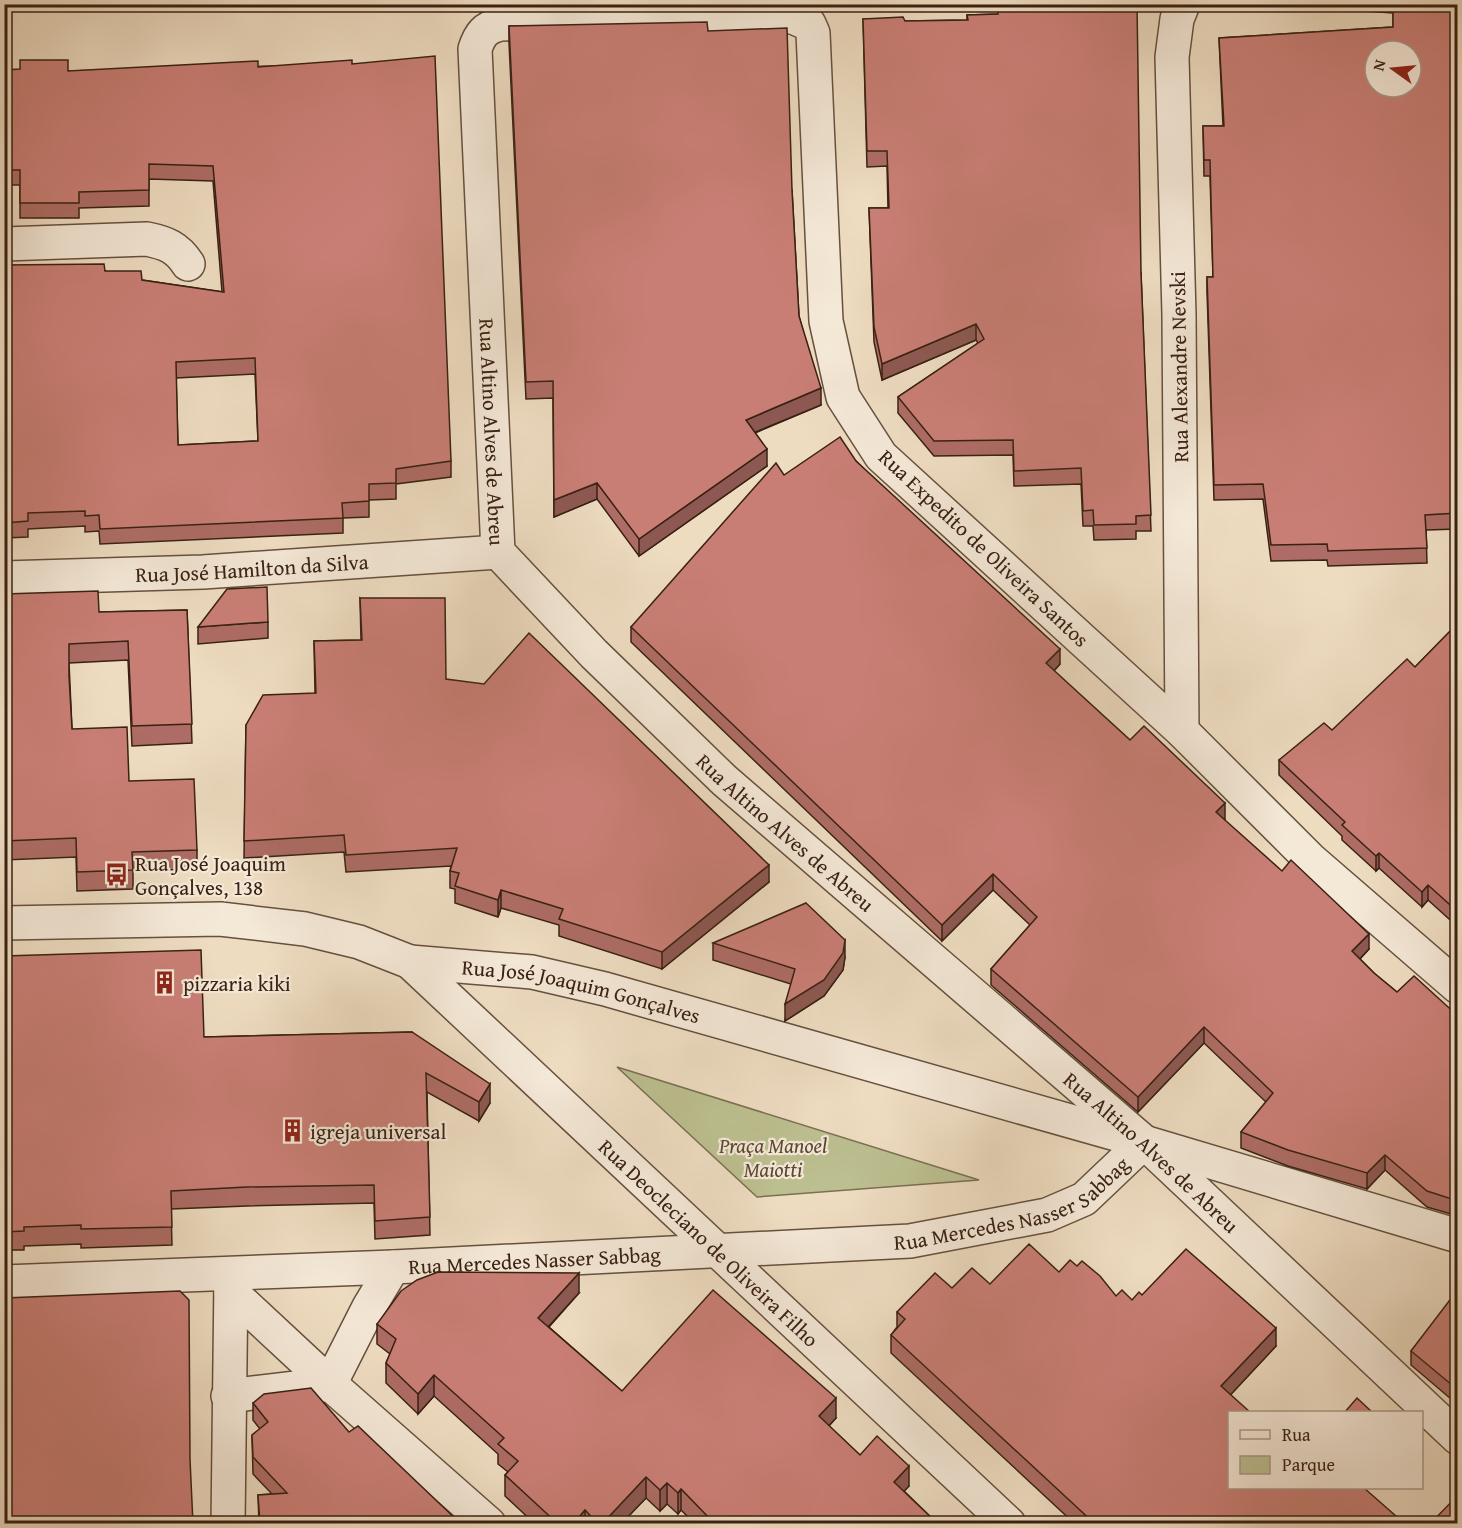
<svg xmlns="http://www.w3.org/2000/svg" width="1462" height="1528" font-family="'Gentium Book Plus',serif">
	<rect width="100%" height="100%" fill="#eedcc1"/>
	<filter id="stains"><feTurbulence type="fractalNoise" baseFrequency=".00333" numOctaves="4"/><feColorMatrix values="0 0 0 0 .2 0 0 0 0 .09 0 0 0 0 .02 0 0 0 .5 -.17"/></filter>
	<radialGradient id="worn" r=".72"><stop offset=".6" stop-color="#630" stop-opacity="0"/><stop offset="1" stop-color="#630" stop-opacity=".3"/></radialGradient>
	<polygon fill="#bcbf90" stroke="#7a7052" stroke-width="1.5" points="617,1067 979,1180 757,1197"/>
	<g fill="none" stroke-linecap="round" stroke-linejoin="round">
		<defs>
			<g id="minor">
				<path d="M4 244 147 239C166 243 177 247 188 264"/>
				<path id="s1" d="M4 578 203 572 498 552"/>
				<polyline points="1182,731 1179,315 1172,57 1177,19 1183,4"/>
				<path id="s2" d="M410 962 532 972 605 989 1144 1142 1458 1236"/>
				<path id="s3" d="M1458 987 1310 859 1182 731 881 456 843 397 826 321 813 33 809 24 790 16 500 24C485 28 480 34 475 49L498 552 594 654 724 780 1144 1142 1458 1438"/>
				<path id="s4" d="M4 1282 393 1267 910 1241 1047 1215 1084 1199 1144 1142"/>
				<polyline points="231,1292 330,1384 489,1524"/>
				<polyline points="228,1396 330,1384 369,1307 393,1267"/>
				<polyline points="228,1524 231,1279"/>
			</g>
			<g id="tertiary">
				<path id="s5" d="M4 923 220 919 305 929 359 942 410 962 1009 1524"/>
			</g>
		</defs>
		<use href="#minor" stroke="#66503e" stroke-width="36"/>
		<use href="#tertiary" stroke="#66503e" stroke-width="36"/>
		<use href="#minor" stroke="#f4e8d7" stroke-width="33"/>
		<use href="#tertiary" stroke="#f4e8d7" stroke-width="33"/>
	</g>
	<g fill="#ad6c65" stroke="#392113" stroke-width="1.5" fill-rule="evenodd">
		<polygon points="1267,4 1458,4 1458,529 1426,530 1427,563 1328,566 1327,560 1271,561 1263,499 1214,500 1207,292 1207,277 1213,277 1210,176 1204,176 1203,126 1223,126 1219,38 1393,27 1393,13"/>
		<polygon points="998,14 1141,273 1151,531 1136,531 1136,539 1094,540 1093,526 1083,526 1081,484 1014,486 1013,455 934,456 898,413 898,397 978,343 976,340 882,380 874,342 869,208 888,208 887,166 867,167 863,19 905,21 967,20 967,15"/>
		<polygon points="509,26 708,31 792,190 799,316 821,405 755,433 767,466 639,556 597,499 554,517 553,398 526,399 509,43"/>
		<path d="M352 64 451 461V477L396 484V499L369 500V517L343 518V533L100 544 99 531 85 532V526L28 529V537L5 538V549H4V265L105 271 142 280 222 292 213 181 149 179V206L79 208V218H20V185H4V70L68 71ZM255 374 258 441 178 445 176 378Z"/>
		<polygon points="856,461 1060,664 1054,671 1130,740 1225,819 1224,820 1369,949 1360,959 1374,973 1397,992 1458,1016 1458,1216 1427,1207 1385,1170 1367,1189 1288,1166 1241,1148 1241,1132 1266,1102 1204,1043 1138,1112 991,985 991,969 1030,925 993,890 942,941 631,642 631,627"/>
		<polygon points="4,594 99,612 187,610 192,743 132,746 128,660 69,663 72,729 129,781 197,850 197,869 133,871 133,889 77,891 76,857 4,860"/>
		<polygon points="360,598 446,679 769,882 662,969 559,936 559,925 501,908 498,917 455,903 455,889 450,888 450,871 451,866 346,872 344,852 244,858 246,725 315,693 314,641 361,640"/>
		<polygon points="268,622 268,638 198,644 198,627"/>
		<polygon points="1458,623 1458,927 1428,900 1422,907 1379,868 1376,871 1342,840 1342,836 1279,775 1279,760 1332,730 1415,667"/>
		<polygon points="713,943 845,957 843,970 824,996 785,1021 791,984 713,960"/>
		<polygon points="4,956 204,1037 412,1032 490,1103 479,1121 427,1092 430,1235 375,1239 374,1203 247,1206 171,1209 172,1245 81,1248 81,1244 24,1246 24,1250 4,1250"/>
		<polygon points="1059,1272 1116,1296 1132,1300 1142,1295 1276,1346 1230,1395 1230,1413 1405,1524 1075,1524 891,1353 891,1335 897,1327 897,1312 952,1288 990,1284"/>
		<polygon points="579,1293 549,1327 622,1391 836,1418 829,1426 860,1455 909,1486 904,1491 938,1524 695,1524 681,1510 678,1514 667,1504 660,1511 646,1498 621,1524 535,1524 505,1496 505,1475 508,1472 498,1464 498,1454 434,1396 418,1414 386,1383 386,1363 390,1354 377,1344 377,1324"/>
		<polygon points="1458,1293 1458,1405 1411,1365 1411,1351"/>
		<polygon points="253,1403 349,1432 461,1524 259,1524 258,1495 272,1494 253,1474 252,1435 260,1429 253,1420"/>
	</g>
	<g fill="#8d5852" stroke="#392113" stroke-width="1.5">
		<polygon points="976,324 976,340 882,380 882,364"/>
		<polygon points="821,388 821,405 746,436 746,420"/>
		<polygon points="767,449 767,466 639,556 639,539"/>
		<polygon points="597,483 597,499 554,517 554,500"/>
		<polygon points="1060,649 1060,664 1046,679 1046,663"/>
		<polygon points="1225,803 1225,819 1216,828 1216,812"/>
		<polygon points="1379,853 1379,868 1376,871 1376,856"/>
		<polygon points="769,865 769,882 662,969 662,952"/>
		<polygon points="993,874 993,890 942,941 942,925"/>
		<polygon points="1428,885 1428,900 1422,907 1422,892"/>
		<polygon points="501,890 501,908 498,917 498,900"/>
		<polygon points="1369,934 1369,949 1352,967 1352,951"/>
		<polygon points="845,940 845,957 843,970 824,996 785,1021 785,1004"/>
		<polygon points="1204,1027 1204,1043 1138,1112 1138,1097"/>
		<polygon points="490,1084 490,1103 479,1121 479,1102"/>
		<polygon points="1385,1155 1385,1170 1367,1189 1367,1173"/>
		<polygon points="579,1273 579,1293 538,1338 538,1318"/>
		<polygon points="1276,1328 1276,1346 1221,1405 1221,1386"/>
		<polygon points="434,1375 434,1396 418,1414 418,1394"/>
		<polygon points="836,1398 836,1418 819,1436 819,1416"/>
		<polygon points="909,1466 909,1486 894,1502 894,1482"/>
		<polygon points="646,1477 646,1498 621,1524 602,1524"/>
		<polygon points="667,1483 667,1504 660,1511 660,1490"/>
		<polygon points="681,1489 681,1510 678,1514 678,1493"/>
		<polygon points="585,1510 585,1524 573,1524"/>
	</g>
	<g fill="#c97e75" stroke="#392113" stroke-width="1.5" fill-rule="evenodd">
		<polygon points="998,4 1137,4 1141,273 1151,515 1136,516 1136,524 1094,525 1093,510 1083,511 1081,468 1014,471 1013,440 934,441 898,397 984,339 976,324 882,364 874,327 869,208 889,208 887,151 867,151 863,19 903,17 905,21 968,20 967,15 998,14"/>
		<path d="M1393 4H1458V513L1425 515 1427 548 1328 551 1327 544 1271 545 1263 484 1214 485 1207 277H1213L1210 160H1204L1203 126H1224L1219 38 1393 27ZM1375 51H1411V87H1375Z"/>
		<polygon points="707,22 708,31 787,28 792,190 799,316 821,388 746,420 767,449 639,539 597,483 554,500 553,381 526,382 509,26"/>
		<path d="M435 56 451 461 396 469V483L369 484V501L342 503 343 518 100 529 99 515 85 516V511L28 513V521L5 523V533H4V265L104 264 105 271H141L142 280 224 292 213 166 149 164V190L79 192V203H20V170H4V70L20 69V60H68V71L258 61V67L352 60V64ZM255 358 258 441 178 445 176 362Z"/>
		<polygon points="840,437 856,461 1060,649 1046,663 1130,740 1144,726 1225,803 1216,812 1282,871 1291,860 1369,934 1352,951 1374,973 1397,992 1414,976 1458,1016 1458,1201 1427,1191 1385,1155 1367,1173 1288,1150 1241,1132 1273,1093 1204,1027 1138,1097 991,969 1037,917 993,874 942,925 631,627 776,463 784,475"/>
		<polygon points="267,587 268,622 198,627 227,589"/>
		<polygon points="98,591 99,612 187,610 192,724 132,726 128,641 69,644 69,676 72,729 127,727 129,781 194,779 197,850 132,852 133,870 77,872 76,838 4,841 4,594"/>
		<polygon points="360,598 445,598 446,679 484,684 529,633 769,865 662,952 559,919 563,909 501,890 498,900 455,886 459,873 450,871 457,848 346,855 344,835 244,841 246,725 263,695 316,693 314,641 362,640"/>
		<polygon points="1458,623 1458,912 1428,885 1422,892 1379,853 1376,856 1342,825 1345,822 1279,760 1324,723 1332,730 1407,659 1415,667"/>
		<polygon points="806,903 845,940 843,953 824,980 785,1004 795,969 713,943"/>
		<polygon points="201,950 204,1037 412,1032 490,1084 479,1102 426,1073 430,1217 375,1221 374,1185 247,1187 171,1191 172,1227 81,1229 81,1225 24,1227 24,1231 4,1232 4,956"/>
		<polygon points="1029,1244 1059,1272 1070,1260 1077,1266 1082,1261 1100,1276 1116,1296 1122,1290 1132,1300 1139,1292 1142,1295 1186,1249 1276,1328 1221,1386 1251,1413 1230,1413 1230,1488 1364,1488 1405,1524 1095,1524 891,1335 905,1319 897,1312 935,1273 952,1288 972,1268 990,1284"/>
		<polygon points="438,1272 579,1273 538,1318 622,1391 713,1290 836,1398 819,1416 860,1455 877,1436 909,1466 894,1482 938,1524 715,1524 681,1489 678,1493 667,1483 660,1490 646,1477 602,1524 598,1524 585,1510 573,1524 558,1524 505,1475 518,1461 498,1444 504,1438 434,1375 418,1394 386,1363 396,1339 377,1324 401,1291 417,1280"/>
		<polygon points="180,1291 189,1300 190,1459 193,1524 4,1524 4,1298"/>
		<polygon points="1456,1292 1458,1293 1458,1390 1411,1351"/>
		<polygon points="311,1388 349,1432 358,1426 461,1524 260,1524 258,1495 287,1493 253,1457 252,1435 268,1422 253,1403 264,1394"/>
		<polygon points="1357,1398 1373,1413 1344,1413"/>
		<polygon points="1458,1495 1458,1524 1430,1524"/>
		<polygon points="966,1519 972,1524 962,1524"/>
	</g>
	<defs>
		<symbol id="bus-bare" viewBox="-9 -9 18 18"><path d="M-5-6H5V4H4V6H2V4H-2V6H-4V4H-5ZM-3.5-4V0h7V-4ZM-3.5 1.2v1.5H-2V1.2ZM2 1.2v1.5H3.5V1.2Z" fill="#8f2418" stroke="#f4e8d7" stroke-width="2.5" paint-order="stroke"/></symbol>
		<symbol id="building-bare" viewBox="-9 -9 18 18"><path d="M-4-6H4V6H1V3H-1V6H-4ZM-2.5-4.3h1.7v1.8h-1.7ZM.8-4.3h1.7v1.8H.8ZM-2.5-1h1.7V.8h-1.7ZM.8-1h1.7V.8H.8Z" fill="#8f2418" stroke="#f4e8d7" stroke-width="2.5" paint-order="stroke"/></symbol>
	</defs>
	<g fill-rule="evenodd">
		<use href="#bus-bare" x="100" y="858" width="33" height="33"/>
		<use href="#building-bare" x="148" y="966" width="33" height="33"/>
		<use href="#building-bare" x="276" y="1114" width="33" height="33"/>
	</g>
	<g text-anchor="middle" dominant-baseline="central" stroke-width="4.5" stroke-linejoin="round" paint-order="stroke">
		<g font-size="21" fill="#392113" stroke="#f4e8d7">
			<text transform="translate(1179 367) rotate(-91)">Rua Alexandre Nevski</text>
			<text stroke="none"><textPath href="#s3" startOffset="1962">Rua Altino Alves de Abreu</textPath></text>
			<text transform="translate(984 548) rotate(43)">Rua Expedito de Oliveira Santos</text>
			<text stroke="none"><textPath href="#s1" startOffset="248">Rua José Hamilton da Silva</textPath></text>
			<text stroke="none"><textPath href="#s3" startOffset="2484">Rua Altino Alves de Abreu</textPath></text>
			<text stroke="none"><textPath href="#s2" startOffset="174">Rua José Joaquim Gonçalves</textPath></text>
			<text stroke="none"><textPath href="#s3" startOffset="2970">Rua Altino Alves de Abreu</textPath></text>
			<text stroke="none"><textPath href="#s4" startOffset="1017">Rua Mercedes Nasser Sabbag</textPath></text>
			<text stroke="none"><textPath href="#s5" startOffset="822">Rua Deocleciano de Oliveira Filho</textPath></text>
			<text stroke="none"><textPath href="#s4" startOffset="531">Rua Mercedes Nasser Sabbag</textPath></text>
		</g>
		<g font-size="21" fill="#392113" stroke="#f4e8d7" text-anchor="start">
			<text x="135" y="863">Rua José Joaquim<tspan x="135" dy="24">Gonçalves, 138</tspan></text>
			<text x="183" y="983">pizzaria kiki</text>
			<text x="310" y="1131">igreja universal</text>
		</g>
		<g font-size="21" font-style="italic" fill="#5a4832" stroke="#f4e8d7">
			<text x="773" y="1145">Praça Manoel<tspan x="773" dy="24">Maiotti</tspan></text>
		</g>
	</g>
	<rect width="1462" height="1528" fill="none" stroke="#eedcc1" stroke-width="24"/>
	<rect x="6" y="6" width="1450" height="1516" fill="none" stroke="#392113" stroke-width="3"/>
	<rect x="12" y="12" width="1438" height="1504" fill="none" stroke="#392113" stroke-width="1.5"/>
	<rect x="1228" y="1411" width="195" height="78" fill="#f4e8d7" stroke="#a99889" stroke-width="1.5"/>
	<rect x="1240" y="1430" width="30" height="9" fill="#f4e8d7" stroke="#a99889" stroke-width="1.5"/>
	<text x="1282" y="1441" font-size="18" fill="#392113">Rua</text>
	<rect x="1240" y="1456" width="30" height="18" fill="#bcbf90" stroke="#a99889" stroke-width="1.5"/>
	<text x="1282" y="1471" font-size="18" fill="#392113">Parque</text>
	<g transform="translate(1393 69) rotate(285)"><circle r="28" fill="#f4e8d7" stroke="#a99889" stroke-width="1.5"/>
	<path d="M0-4.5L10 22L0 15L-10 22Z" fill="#8f2418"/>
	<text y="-9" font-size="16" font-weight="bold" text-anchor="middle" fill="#392113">N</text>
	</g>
	<rect width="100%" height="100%" filter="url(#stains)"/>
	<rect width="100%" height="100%" fill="url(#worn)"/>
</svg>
